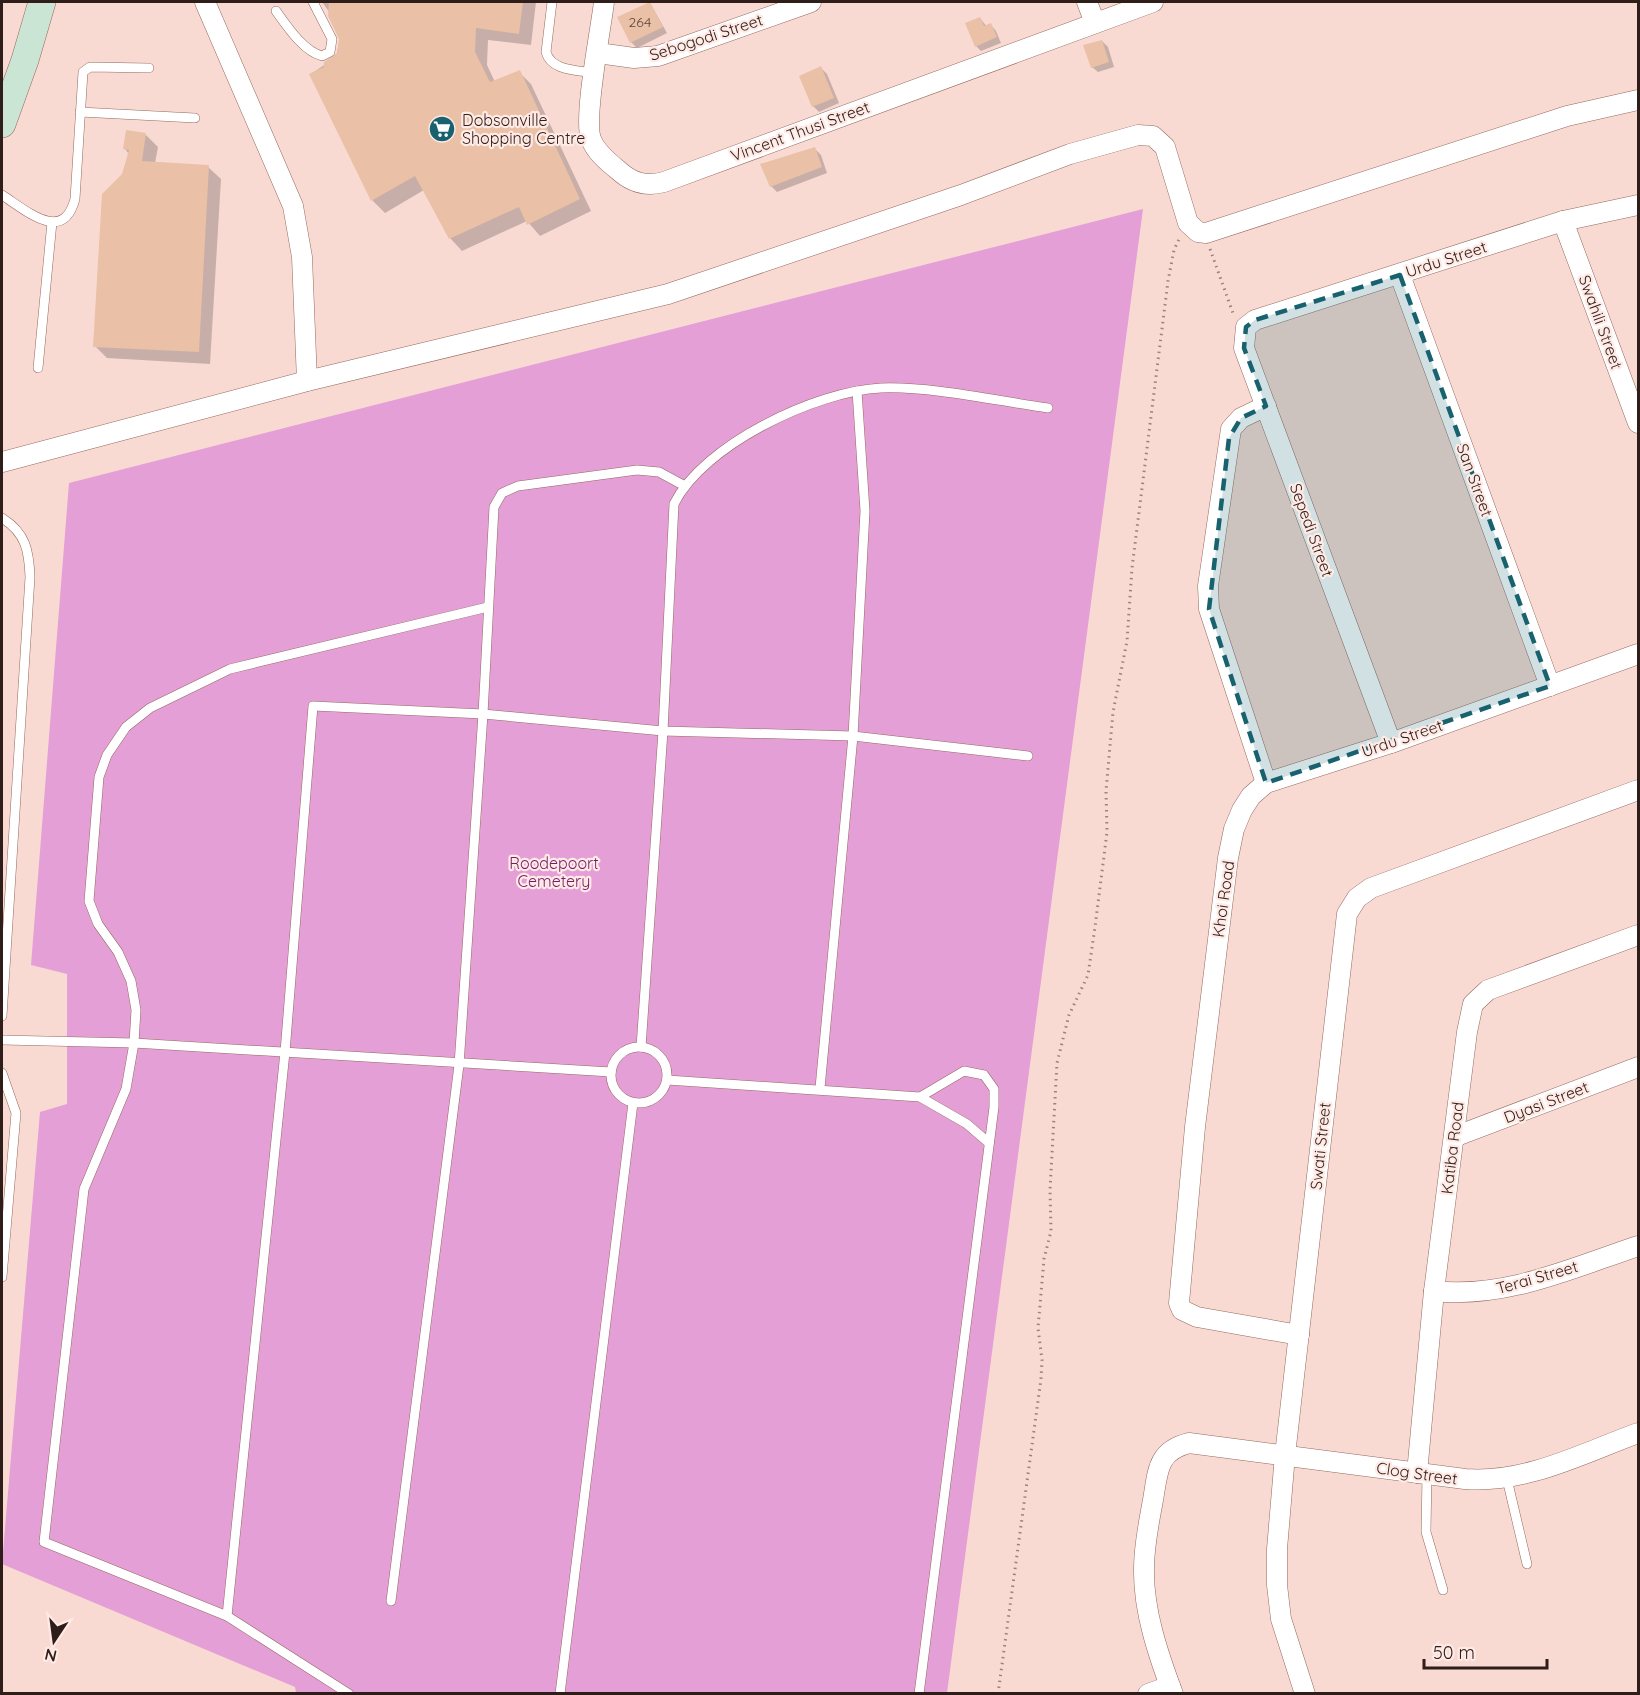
<svg xmlns="http://www.w3.org/2000/svg" width="1640" height="1695" font-family="Quicksand,sans-serif">
	<rect width="100%" height="100%" fill="#f9dad3"/>
	<polygon fill="#e49fd7" points="1143,209 947,1693 296,1693 295,1687 2,1564 40,1112 67,1104 67,974 31,965 69,483"/>
	<g fill="#0003">
		<polygon points="322,2 536,2 531,45 488,40 487,65 495,82 519,72 531,84 591,211 540,236 527,221 462,251 450,238 424,190 385,213 373,201 311,74 336,57 340,40 330,13"/>
		<polygon points="650,3 667,33 637,48 631,42"/>
		<polygon points="980,18 987,27 991,25 996,31 1001,43 981,51 976,46"/>
		<polygon points="1102,41 1108,47 1114,67 1098,72 1092,67"/>
		<polygon points="821,68 827,74 839,103 819,112 813,106"/>
		<polygon points="146,135 158,147 155,163 208,167 221,179 210,364 107,358 95,346 123,175 129,154 125,149"/>
		<polygon points="815,149 821,155 827,173 777,192 771,186 762,165"/>
	</g>
	<g fill="#eac0a6">
		<polygon points="329,2 523,2 519,34 476,28 475,52 490,82 520,70 580,199 527,225 519,207 449,239 415,176 371,201 309,74 324,67 324,62 337,53 339,39 328,16"/>
		<polygon points="650,2 663,27 630,43 617,17"/>
		<polygon points="980,17 984,26 991,23 997,37 975,47 965,23"/>
		<polygon points="1102,40 1109,62 1091,68 1083,45"/>
		<polygon points="821,66 834,98 812,107 799,76"/>
		<polygon points="126,130 146,133 142,161 209,165 199,352 93,347 102,194 122,174 129,150 123,149"/>
		<polygon points="815,147 822,167 770,187 760,164"/>
	</g>
	<g fill="none" stroke-linecap="round" stroke-linejoin="round">
		<defs>
			<g id="lane">
				<path d="M552 2 546 52C551 71 577 70 594 73"/>
				<path d="M276 11C287 26 303 51 322 56L330 52 332 39 313 2"/>
				<polyline points="80,112 195,118"/>
				<path d="M2 195C27 211 63 244 75 199L83 72 90 67 149 68"/>
				<polyline points="38,368 52,222"/>
				<path d="M2 518C26 533 29 551 30 577L2 1016"/>
				<polyline points="2,1040 134,1043 611,1072"/>
				<circle cx="639" cy="1075" r="28"/>
				<path d="M641 1047 663 731 674 504C703 445 816 391 881 388 931 386 998 401 1048 408"/>
				<polyline points="2,1073 16,1113 2,1277"/>
				<polyline points="667,1080 920,1097 967,1124 989,1143"/>
				<polyline points="820,1088 853,736 865,511 857,391"/>
				<polyline points="1427,1474 1426,1532 1443,1590"/>
				<polyline points="1507,1479 1527,1564"/>
				<polyline points="391,1601 459,1065 483,714 494,507 502,493 518,486 637,470 659,472 683,485"/>
				<polyline points="227,1616 285,1052 313,706 483,714 663,731 853,736 1028,756"/>
				<polyline points="349,1694 227,1616 44,1542 84,1189 126,1089 134,1043 136,1010 131,981 118,952 98,924 89,901 99,777 107,755 126,727 150,708 230,669 488,607"/>
				<polyline points="560,1694 633,1103"/>
				<polyline points="919,1694 994,1107 994,1089 984,1075 964,1071 920,1097"/>
			</g>
			<g id="street">
				<polyline points="205,2 293,206 302,257 307,381"/>
				<path d="M604 2C601 29 583 118 591 139 595 151 608 162 618 170 632 183 646 187 664 182L1153 2"/>
				<polyline points="1087,2 1095,23"/>
				<polyline points="598,53 634,58 658,56 811,2"/>
				<polyline points="1563,221 1638,423"/>
				<polyline points="1400,275 1550,686"/>
				<polyline points="1266,406 1241,418 1231,429 1208,586 1209,609 1266,783"/>
				<polyline points="2,462 307,381 668,294 961,195 1070,154 1138,135 1153,136 1165,147 1188,223 1198,232 1206,233 1567,116 1638,100"/>
				<polyline points="1391,743 1244,348 1246,327 1255,320 1563,221 1638,205"/>
				<polyline points="1454,1137 1638,1067"/>
				<path d="M1434 1291C1505 1299 1572 1268 1638 1246"/>
				<polyline points="1299,1335 1197,1317 1182,1310 1179,1303 1195,1127 1228,858 1234,829 1242,810 1251,796 1266,783 1391,743 1638,654"/>
				<polyline points="1417,1473 1434,1291 1467,1032 1473,1004 1488,990 1638,935"/>
				<polyline points="1148,1694 1170,1686"/>
				<path d="M1173 1694C1158 1654 1143 1610 1144 1568 1144 1545 1149 1522 1153 1500 1158 1471 1157 1451 1189 1443L1465 1479C1525 1484 1583 1453 1638 1433"/>
				<polyline points="1305,1694 1281,1619 1277,1585 1277,1549 1285,1455 1347,914 1357,898 1371,888 1638,790"/>
			</g>
			<polyline id="secondary" points="2,124 25,60 42,2"/>
		</defs>
		<use href="#lane" stroke="#95695e" stroke-width="10"/>
		<use href="#street" stroke="#95695e" stroke-width="21"/>
		<use href="#secondary" stroke="#95695e" stroke-width="28"/>
		<g stroke="#9b827d" stroke-width="3" stroke-dasharray="1.5 4.5" stroke-linecap="butt">
			<polyline points="1210,249 1234,316"/>
			<polyline points="998,1694 1041,1379 1042,1360 1038,1328 1044,1259 1051,1231 1050,1190 1057,1063 1069,1015 1088,975 1095,927 1107,832 1106,791 1113,712 1127,641 1132,568 1168,281 1174,250 1180,237"/>
		</g>
		<use href="#lane" stroke="#fff" stroke-width="9"/>
		<use href="#street" stroke="#fff" stroke-width="20"/>
		<use href="#secondary" stroke="#cbe5d4" stroke-width="27"/>
	</g>
	<path fill="#18626f" fill-opacity="0.2" stroke="#18626f" stroke-width="4.5" stroke-dasharray="12 8" stroke-linejoin="round" d="M1400 275 1550 686 1266 783 1209 609 1229 438 1241 418 1266 406 1244 348 1246 327 1255 320Z"/>
	<defs>
		<symbol id="supermarket-disc" viewBox="-11 -11 22 22"><circle r="9.5" fill="#18626f" stroke="#ffeae5"/><path d="M-6-5.5h2.5l.6 2H6L4.5 2H-2.5L-4.4-4H-6ZM-1.5 3.2a1.3 1.3 0 1 0 .1 0ZM3 3.2a1.3 1.3 0 1 0 .1 0Z" fill="#fff"/></symbol>
	</defs>
	<g fill-rule="evenodd">
		<use href="#supermarket-disc" x="427" y="114" width="30" height="30"/>
	</g>
	<g text-anchor="middle" dominant-baseline="central" stroke-width="4.5" stroke-linejoin="round" paint-order="stroke">
		<g font-size="14" fill="#5e463c">
			<text x="640" y="22">264</text>
		</g>
		<g font-size="16" fill="#2f1d19" stroke="#ffeae5">
			<text transform="translate(706 37) rotate(-18)">Sebogodi Street</text>
			<text transform="translate(800 131) rotate(-20)">Vincent Thusi Street</text>
			<text transform="translate(1446 259) rotate(-18)">Urdu Street</text>
			<text transform="translate(1601 322) rotate(70)">Swahili Street</text>
			<text transform="translate(1475 480) rotate(70)">San Street</text>
			<text transform="translate(1312 530) rotate(70)">Sepedi Street</text>
			<text transform="translate(1402 738) rotate(-19)">Urdu Street</text>
			<text transform="translate(1223 899) rotate(-82)">Khoi Road</text>
			<text transform="translate(1546 1102) rotate(-21)">Dyasi Street</text>
			<text transform="translate(1320 1146) rotate(-84)">Swati Street</text>
			<text transform="translate(1452 1148) rotate(-83)">Katiba Road</text>
			<text transform="translate(1537 1277) rotate(-16)">Terai Street</text>
			<text transform="translate(1417 1473) rotate(8)">Clog Street</text>
		</g>
		<g font-size="16" fill="#2f1d19" stroke="#ffeae5" text-anchor="start">
			<text x="462" y="120">Dobsonville<tspan x="462" dy="18">Shopping Centre</tspan></text>
		</g>
		<g font-size="16" fill="#741b6a" stroke="#ffeae5">
			<text x="554" y="863">Roodepoort<tspan x="554" dy="18">Cemetery</tspan></text>
		</g>
	</g>
	<rect width="1640" height="1695" fill="none" stroke="#2f1d19" stroke-width="6"/>
	<g transform="translate(54 1641) rotate(193)" stroke="#ffeae5" stroke-width="4.5" paint-order="stroke">
	<path d="M0-4.5L10 22L0 15L-10 22Z" fill="#2f1d19"/>
	<text y="-9" font-size="16" font-weight="bold" text-anchor="middle" fill="#2f1d19">N</text>
	</g>
	<path d="M1424 1659v9h123v-9" fill="none" stroke="#2f1d19" stroke-width="3"/>
	<text x="1433" y="1659" font-size="18" fill="#2f1d19" stroke="#ffeae5" stroke-width="4.5" paint-order="stroke">50 m</text>
</svg>
